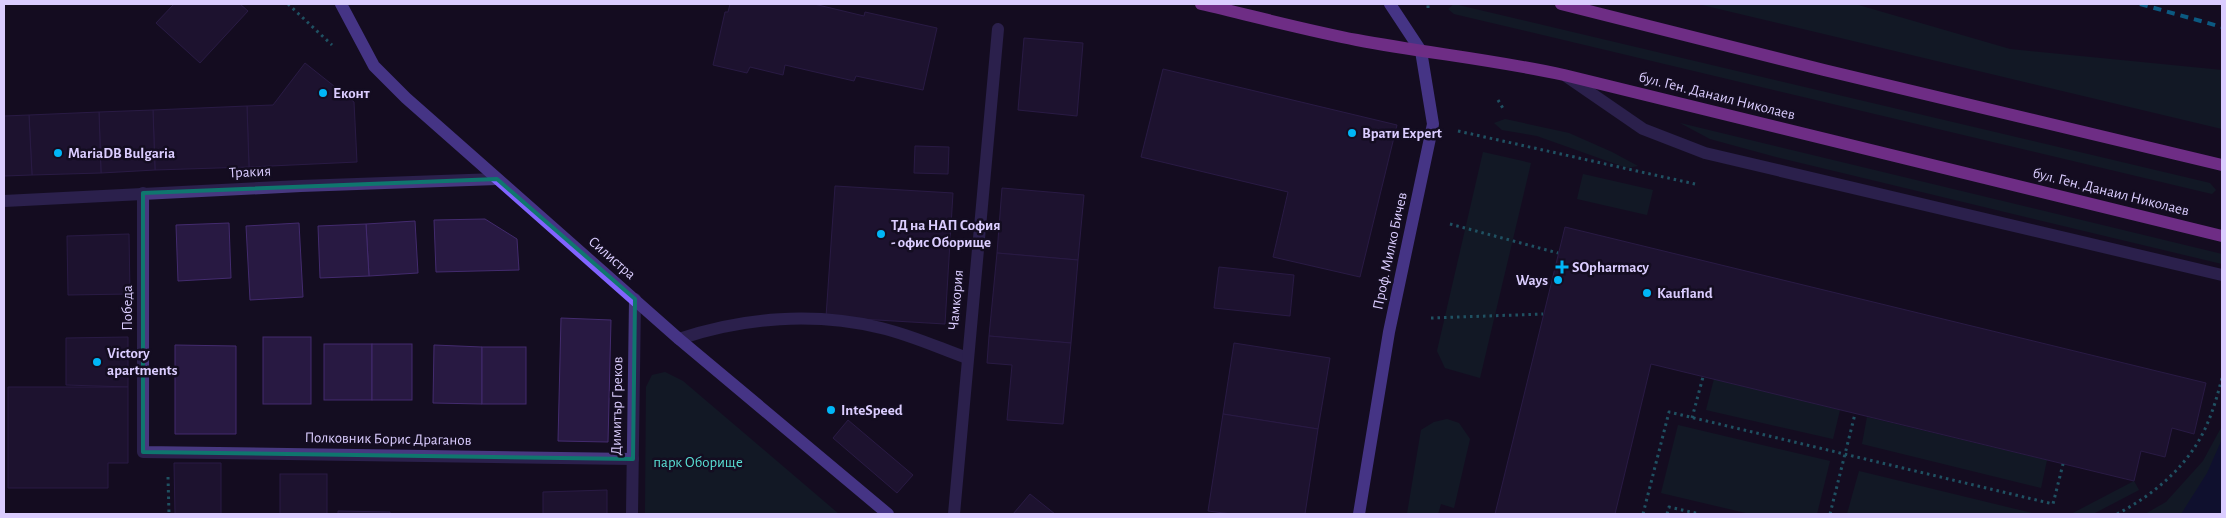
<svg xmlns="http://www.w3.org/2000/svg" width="2226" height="518" font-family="'Alegreya Sans',sans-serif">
	<rect width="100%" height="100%" fill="#140d21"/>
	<g fill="#10272b">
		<polygon points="1454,4 2210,183 2216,190 2212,194 1454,14 1448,9"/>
		<polygon points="1698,4 1855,4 2010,49 2222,70 2222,129"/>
		<polygon points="1505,119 1569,133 1612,152 1638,166 1627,168 1537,136 1502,130 1494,123"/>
		<polygon points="1680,123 2222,254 2222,264 1776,157 1710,139"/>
		<polygon points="1483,152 1531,163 1480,378 1445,368 1437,351"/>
		<polygon points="1583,174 1653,190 1647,215 1577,199"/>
		<polygon points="665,372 683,381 839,514 645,514 646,387 652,375"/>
		<polygon points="1714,379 1840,410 1833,439 1706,410"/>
		<polygon points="1867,417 2047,460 2041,488 1862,444"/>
		<polygon points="1447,419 1459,423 1470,439 1454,508 1441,504 1438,514 1407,514 1421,430 1434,422"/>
		<polygon points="1678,425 1830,461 1817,514 1750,514 1661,493"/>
		<polygon points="2222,426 2222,514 2145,514 2166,502 2203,461"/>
		<polygon points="1859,471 2036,514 1847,514"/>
		<polygon points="2134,481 2139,490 2093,514 2071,514"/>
	</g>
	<polygon fill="#09143e" points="2222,439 2222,514 2181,514 2207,473"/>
	<g fill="#281942" stroke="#432b6e">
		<polygon points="174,4 240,4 248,11 200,63 156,23"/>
		<polygon points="730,4 814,4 864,16 865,12 937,28 923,90 856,76 854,81 785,65 783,75 750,67 747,73 713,65 725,12 728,12"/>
		<polygon points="1024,38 1083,43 1077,116 1018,110"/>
		<polygon points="305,63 354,102 357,162 249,167 247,106 273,105"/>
		<polygon points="1163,69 1397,125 1360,277 1273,257 1288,192 1141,157"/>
		<polygon points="247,106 249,167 155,170 153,110"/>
		<polygon points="153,110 155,170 101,173 99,112"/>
		<polygon points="99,112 101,173 32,175 29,115"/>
		<polygon points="29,115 32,175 4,176 4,116"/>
		<polygon points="915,146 949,147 948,174 914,173"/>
		<polygon points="835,186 953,193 945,324 826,317"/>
		<polygon points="1002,188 1084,195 1078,260 997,253"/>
		<polygon points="485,219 517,239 519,270 436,272 434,220"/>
		<polygon points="415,221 418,273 369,276 366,224"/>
		<polygon points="229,223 231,278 178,281 176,225"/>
		<polygon points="299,223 303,297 250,300 246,226"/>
		<polygon points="366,224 369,276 320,278 318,226"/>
		<polygon points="1565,227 2206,383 2194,434 2172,428 2165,457 2141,451 2134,481 1651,364 1615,514 1495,514"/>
		<polygon points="129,234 130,294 68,295 67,236"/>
		<polygon points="997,253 1078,260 1071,343 989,336"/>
		<polygon points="1219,267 1294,275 1290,316 1214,308"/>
		<polygon points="561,318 611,320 608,442 558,441"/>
		<polygon points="989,336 1071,343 1063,424 1007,420 1012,365 987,363"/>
		<polygon points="128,337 128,387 66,385 66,338"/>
		<rect x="263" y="337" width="48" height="67"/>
		<polygon points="1234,343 1330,358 1318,429 1223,414"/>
		<rect x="324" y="344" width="48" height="56"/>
		<rect x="372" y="344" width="40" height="56"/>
		<polygon points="175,345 236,346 236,434 175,434"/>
		<polygon points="434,345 482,347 482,404 433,403"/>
		<rect x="482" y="347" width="44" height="57"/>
		<polygon points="8,387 128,387 128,463 108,463 108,488 8,488"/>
		<polygon points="1223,414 1318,429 1305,514 1232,514 1208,511"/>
		<polygon points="848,420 913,475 897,493 833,438"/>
		<polygon points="174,463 221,463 221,514 175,514"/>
		<rect x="280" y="474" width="47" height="40"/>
		<polygon points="607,490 607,514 543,514 543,492"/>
		<polygon points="1030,494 1055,514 1013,514"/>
		<polygon points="338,511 390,512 390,514 338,514"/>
	</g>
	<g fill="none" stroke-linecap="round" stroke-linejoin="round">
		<g stroke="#2ea4b2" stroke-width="3" stroke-dasharray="2.5 4" stroke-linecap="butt">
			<polyline points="288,4 332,45"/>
			<polyline points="1428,8 1428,4"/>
			<polyline points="1498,100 1504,110"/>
			<polyline points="1458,131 1695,184"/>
			<polyline points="1450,224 1558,253"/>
			<polyline points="1431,318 1543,314"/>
			<polyline points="1692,418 1703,377"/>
			<polyline points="168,477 169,514"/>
			<polyline points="1643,514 1669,412 2053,504 2063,464"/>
			<polyline points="1667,514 1669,507 1700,514"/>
			<polyline points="1830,514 1855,414"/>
			<path d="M2117 514C2155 494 2191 464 2208 422 2214 408 2218 393 2222 378"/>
		</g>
		<polyline stroke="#473880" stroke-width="12" points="1566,76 1643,129 1705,153 2222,275"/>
		<g stroke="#473880" stroke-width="12">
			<polyline points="143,193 143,452 633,459"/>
			<polyline points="4,201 301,186 497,179"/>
			<path d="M679 339C744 317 815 312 881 328 911 335 939 348 967 358"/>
			<polyline points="632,514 635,299"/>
			<polyline points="954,514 998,29"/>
		</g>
		<g stroke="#8264ff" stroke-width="12">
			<polyline points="341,4 374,66 406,98 679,339 888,514"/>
			<polyline points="1359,514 1389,332 1433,124 1421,51 1390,4"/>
		</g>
		<g stroke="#db54ff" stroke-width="12">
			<path d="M1201 4C1253 16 1305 30 1357 40 1426 53 1496 60 1564 75L2222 236"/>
			<polyline points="1561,4 1824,70 2222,165"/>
		</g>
		<polyline stroke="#00b6f7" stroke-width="4" stroke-dasharray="8 6" stroke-linecap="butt" points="2140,4 2222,27"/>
	</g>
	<path d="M0 0H2226V518H0ZM497 179 635 299 633 459 143 452V193Z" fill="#140d21" fill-opacity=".55" fill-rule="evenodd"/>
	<path fill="none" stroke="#0f766e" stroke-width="4" stroke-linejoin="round" d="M497 179 635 299 633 459 143 452V193Z"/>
	<g fill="#00b6f7" stroke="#140d21" stroke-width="2">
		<circle cx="323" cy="93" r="5"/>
		<circle cx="1352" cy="133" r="5"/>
		<circle cx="58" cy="153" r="5"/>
		<circle cx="881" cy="234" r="5"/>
		<path d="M1559.5 259.5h5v5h5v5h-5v5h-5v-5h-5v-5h5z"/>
		<circle cx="1558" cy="280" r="5"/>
		<circle cx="1647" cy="293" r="5"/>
		<circle cx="97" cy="362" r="5"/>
		<circle cx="831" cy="410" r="5"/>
	</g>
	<g text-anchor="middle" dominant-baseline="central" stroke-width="5" stroke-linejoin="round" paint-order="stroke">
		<g font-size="15" font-weight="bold" fill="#dbcdff" stroke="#140d21" text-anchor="start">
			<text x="333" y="93">Еконт</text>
			<text x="1362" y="133">Врати Expert</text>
			<text x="68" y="153">MariaDB Bulgaria</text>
			<text x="891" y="225">ТД на НАП София<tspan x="891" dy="17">- офис Оборище</tspan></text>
			<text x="1572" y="267">SOpharmacy</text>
			<text x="1548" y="280" text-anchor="end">Ways</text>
			<text x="1657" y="293">Kaufland</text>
			<text x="107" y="353">Victory<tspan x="107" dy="17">apartments</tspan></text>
			<text x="841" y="410">InteSpeed</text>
		</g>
		<g font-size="15" fill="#dbcdff" stroke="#140d21">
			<text transform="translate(1717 96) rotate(14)">бул. Ген. Данаил Николаев</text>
			<text transform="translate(250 172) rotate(-3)">Тракия</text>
			<text transform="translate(2111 192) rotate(14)">бул. Ген. Данаил Николаев</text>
			<text transform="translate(1390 251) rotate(-78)">Проф. Милко Бичев</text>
			<text transform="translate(612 258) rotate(41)">Силистра</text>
			<text transform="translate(956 300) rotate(-85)">Чамкория</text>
			<text transform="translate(127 308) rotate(-90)">Победа</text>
			<text transform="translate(617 406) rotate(-89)">Димитър Греков</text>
			<text transform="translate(388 439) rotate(1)">Полковник Борис Драганов</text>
		</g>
		<g font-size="15" fill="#59dfd4" stroke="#140d21">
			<text x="698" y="462">парк Оборище</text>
		</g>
	</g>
	<rect width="2226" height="518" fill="none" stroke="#dbcdff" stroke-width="10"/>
</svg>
